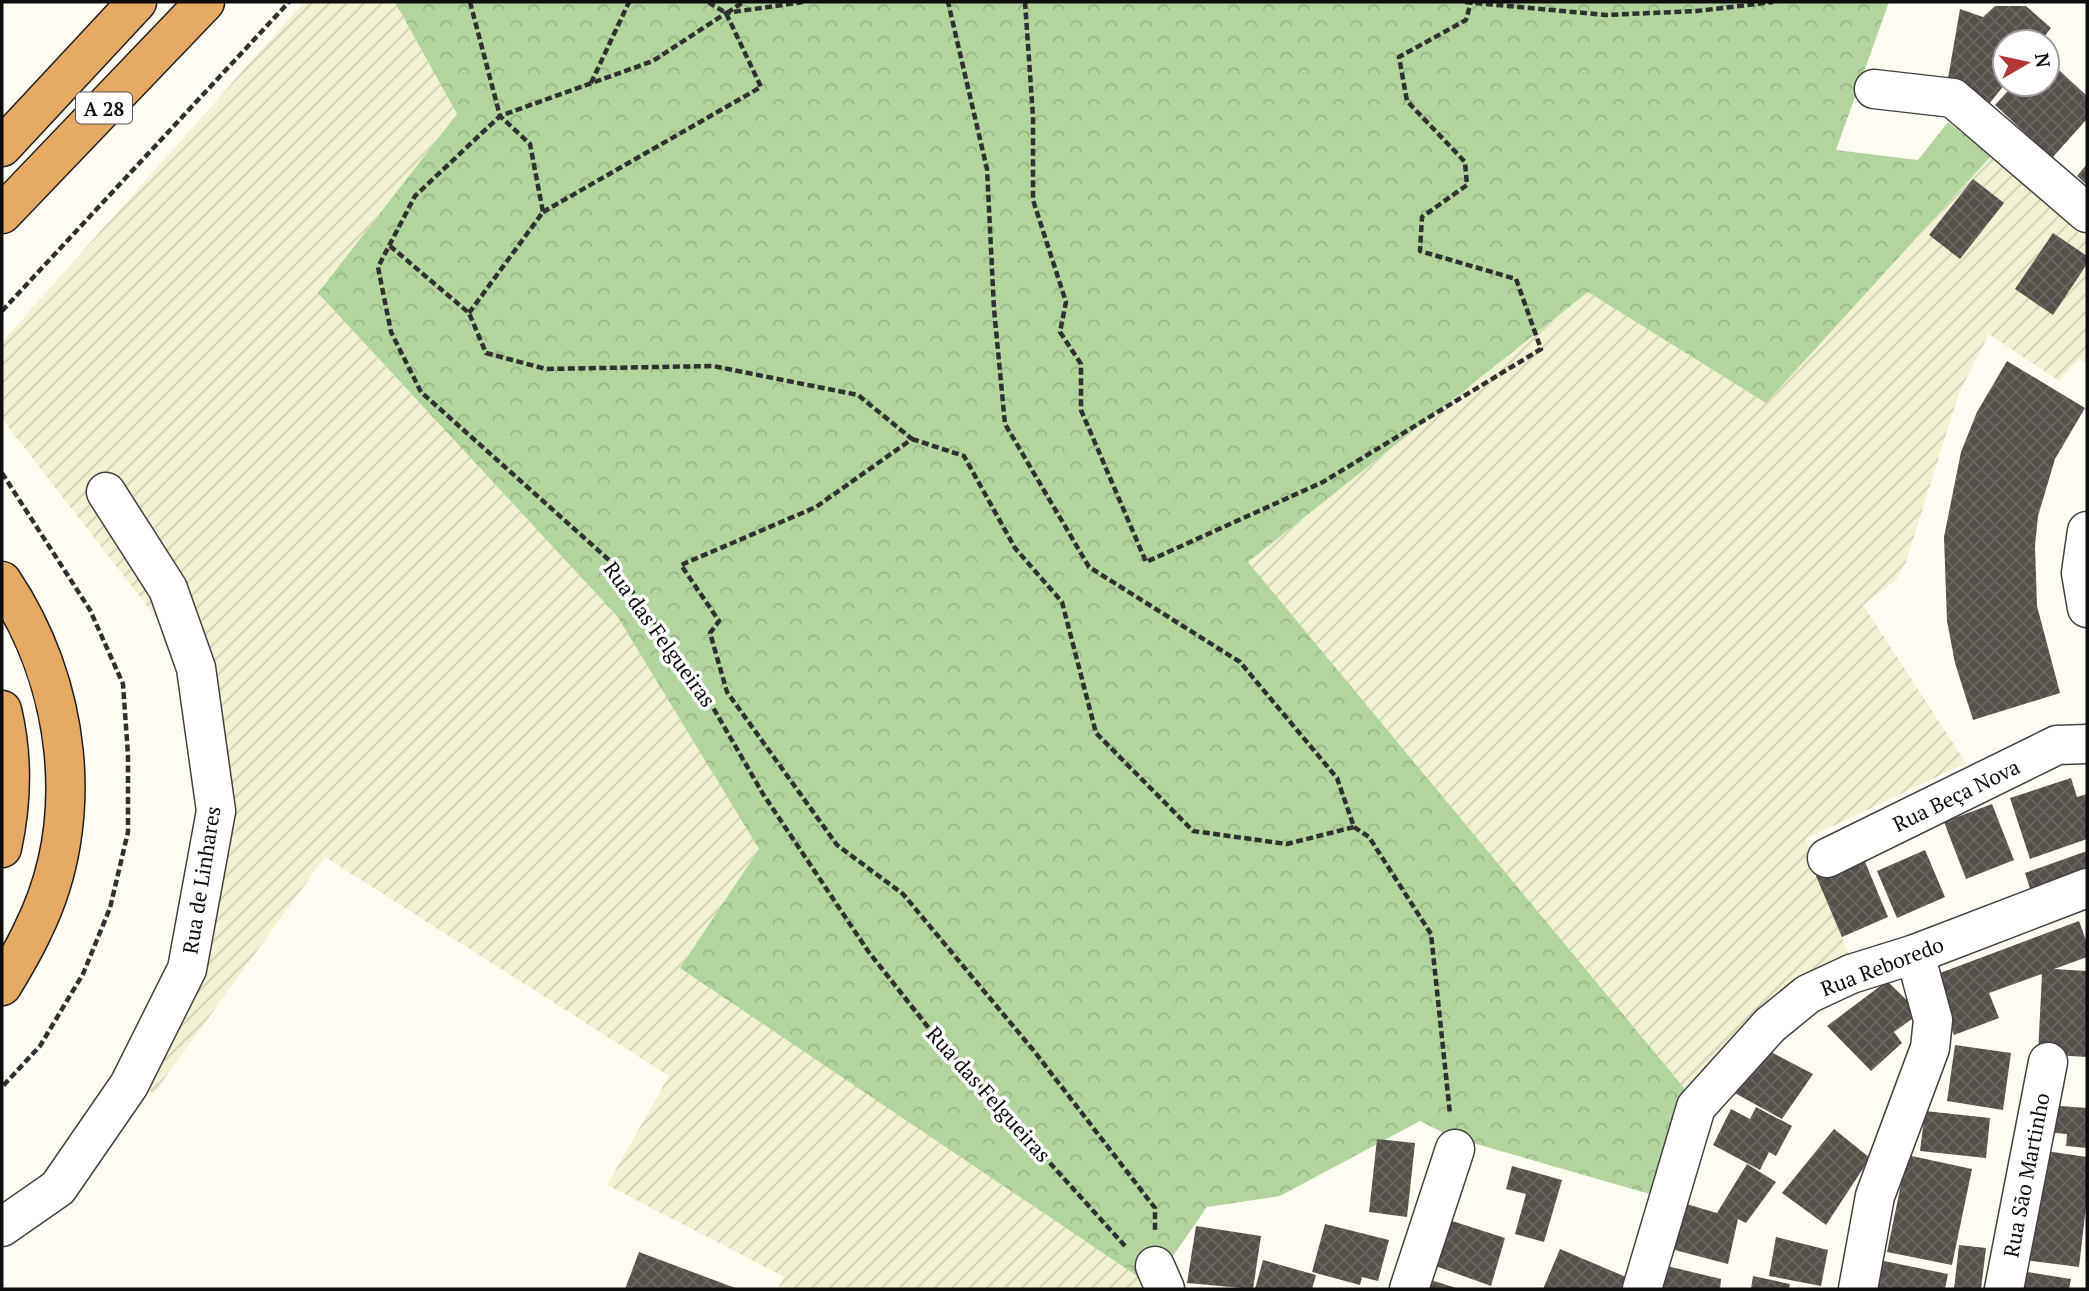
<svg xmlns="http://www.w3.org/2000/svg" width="2089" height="1291" font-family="'PT Serif',serif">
	<defs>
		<pattern id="farmland-furrows" width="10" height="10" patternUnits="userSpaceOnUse" patternTransform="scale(1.75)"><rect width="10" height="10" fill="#f2f2d2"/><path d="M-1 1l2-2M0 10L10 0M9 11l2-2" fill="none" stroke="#ceceb3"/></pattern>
		<pattern id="forest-crowns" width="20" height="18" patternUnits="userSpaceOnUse" patternTransform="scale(1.75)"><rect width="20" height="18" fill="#b2d59d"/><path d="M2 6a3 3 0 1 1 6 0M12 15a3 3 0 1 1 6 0" fill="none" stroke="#98b686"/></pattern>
		<pattern id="building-cross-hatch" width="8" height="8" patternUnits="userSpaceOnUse" patternTransform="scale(1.75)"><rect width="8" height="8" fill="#56504b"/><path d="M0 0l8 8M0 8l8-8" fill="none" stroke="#696561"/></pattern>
	</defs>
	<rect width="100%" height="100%" fill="#fefcf1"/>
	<g fill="url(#farmland-furrows)">
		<polygon points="304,2 395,2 457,114 318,293 617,616 760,850 1152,1286 1151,1289 778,1289 784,1277 607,1185 669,1076 325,857 154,1093 129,1085 187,969 216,811 196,669 2,419 2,342"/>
		<polygon points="1991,156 2087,240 2087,364 2079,359 2059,381 1989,334 1959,393 1906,562 1896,580 1863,605 1966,763 1806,839 1851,961 1797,983 1685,1089 1248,562 1588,292 1766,403"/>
	</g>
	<polygon fill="url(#forest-crowns)" points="395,2 1889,2 1836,150 1918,160 1948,122 1991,156 1766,403 1588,292 1248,562 1685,1089 1660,1197 1452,1137 1420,1121 1280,1196 1207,1207 1152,1286 680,968 759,849 617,616 318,293 457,114"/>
	<g fill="url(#building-cross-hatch)">
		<polygon points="1995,6 2026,6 2051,28 2040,42 2005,42 2005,84 1981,114 1947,84 1960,9 1983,17"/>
		<polygon points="2047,59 2087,96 2087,119 2052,158 1995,105 2014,84 2047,84"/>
		<polygon points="2087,164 2087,185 2077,176"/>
		<polygon points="1973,179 2004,203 1960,259 1929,235"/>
		<polygon points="2053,233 2087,256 2087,264 2053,315 2015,289"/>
		<polygon points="2007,361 2085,408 2055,459 2038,516 2035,546 2037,606 2060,693 1973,720 1955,663 1947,621 1944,537 1961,452 1977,412"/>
		<polygon points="2071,778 2077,797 2087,794 2087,839 2030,859 2010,798"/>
		<polygon points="1992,804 2014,860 1966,879 1944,822"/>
		<polygon points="1925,850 1945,897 1897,918 1877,871"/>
		<polygon points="2087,851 2087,875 2032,895 2025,873"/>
		<polygon points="1863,857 1888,917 1842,937 1816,876"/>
		<polygon points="2079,921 2087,943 2087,957 2054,969 2087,971 2087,1057 2038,1054 2042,974 1989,993 1999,1018 1954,1035 1932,976"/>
		<polygon points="1887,981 1920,1013 1894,1032 1902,1043 1871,1071 1827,1026"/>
		<polygon points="1955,1045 2011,1053 2003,1110 1947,1101"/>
		<polygon points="1769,1051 1813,1074 1782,1119 1731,1091"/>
		<polygon points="2046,1105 2087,1108 2087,1148 2066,1146 2067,1134 2044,1132"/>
		<polygon points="1756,1107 1792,1126 1776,1156 1769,1152 1760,1170 1713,1145 1731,1109 1750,1119"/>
		<polygon points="1925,1111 1990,1118 1986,1158 1920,1151"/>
		<polygon points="1834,1129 1870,1158 1826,1225 1782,1193"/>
		<polygon points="1377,1139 1415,1143 1407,1217 1369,1212"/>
		<polygon points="2039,1150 2087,1157 2087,1198 2079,1267 2025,1260"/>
		<polygon points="1907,1155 1972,1169 1952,1265 1887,1252"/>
		<polygon points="1747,1164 1776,1182 1746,1223 1738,1219 1728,1264 1671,1249 1683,1203 1717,1213"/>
		<polygon points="1512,1166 1562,1180 1544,1242 1515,1234 1526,1194 1506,1189"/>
		<polygon points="1446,1219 1505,1238 1491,1286 1430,1264"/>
		<polygon points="1325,1224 1389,1240 1378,1281 1362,1277 1360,1285 1312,1272"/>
		<polygon points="1196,1226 1261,1236 1253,1289 1187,1283"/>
		<polygon points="1776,1237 1828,1250 1821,1286 1769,1276"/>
		<polygon points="1959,1245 1986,1248 1981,1289 1954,1289"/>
		<polygon points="1560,1249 1626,1277 1622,1289 1543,1289"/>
		<polygon points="639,1252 738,1289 625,1289"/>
		<polygon points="1263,1260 1316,1275 1312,1289 1255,1289"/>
		<polygon points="1879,1260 1948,1274 1945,1289 1874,1289"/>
		<polygon points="1667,1266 1721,1279 1720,1289 1661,1289"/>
		<polygon points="2015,1270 2071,1279 2069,1289 2012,1289"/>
		<polygon points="1753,1276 1790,1284 1789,1289 1751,1289"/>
		<polygon points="1425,1278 1459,1289 1422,1289"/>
	</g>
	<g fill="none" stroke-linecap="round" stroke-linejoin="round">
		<defs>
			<g id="minor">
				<polyline points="1874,89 1953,98 2087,213"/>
				<polyline points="2087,531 2081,573 2087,608"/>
				<polyline points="1827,858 2057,745 2087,744"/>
				<polyline points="2,1227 58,1188 129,1085 187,969 216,811 196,668 168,589 106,492"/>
				<polyline points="1155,1266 1165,1289"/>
				<polyline points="1409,1289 1455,1149"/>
				<polyline points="1642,1289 1696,1107 1770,1025 1808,994 1851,974 1915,954 2087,888"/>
				<polyline points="1858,1289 1875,1196 1930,1048 1933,1020 1915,954"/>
				<polyline points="2004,1289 2048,1062"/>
			</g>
			<g id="highway">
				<polyline points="2,147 137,2"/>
				<polyline points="2,214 205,2"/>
				<path d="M2 581C70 682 88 819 33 930 24 950 13 968 2 986"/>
				<path d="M2 710C13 756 12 802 2 848"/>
			</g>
		</defs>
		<use href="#minor" stroke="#414141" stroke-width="41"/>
		<use href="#highway" stroke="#1f1f1f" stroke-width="41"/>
		<g stroke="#303030" stroke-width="4.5" stroke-dasharray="7 3.5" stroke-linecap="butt">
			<polyline points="470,2 500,116 415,196 378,267 391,332 421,392 609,560 696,678 763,794 868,951 935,1036 1125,1246"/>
			<polyline points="1025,2 1033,117 1033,200 1066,302 1060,332 1081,364 1081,410 1146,562 1323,482 1541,349 1516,279 1420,251 1422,217 1467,185 1465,162 1407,101 1399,57 1466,20 1471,2"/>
			<polyline points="1465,2 1606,15 1697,11 1773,2"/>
			<polyline points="727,13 743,2"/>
			<polyline points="591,83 629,2"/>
			<polyline points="543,212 761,87 726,13 708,2"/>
			<polyline points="390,246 469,313 486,353 546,369 713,366 858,395 912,439 816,507 681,565 719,621 710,633 727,692 837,845 903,894 1034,1051 1155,1208 1155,1230"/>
			<polyline points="2,311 289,2"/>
			<polyline points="469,313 543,212 530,144 500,116 653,61 726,13 803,2"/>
			<polyline points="912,439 964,456 1015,548 1062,602 1096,733 1193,831 1287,844 1354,827 1337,778 1240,662 1089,567 1005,424 994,309 987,169 948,2"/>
			<polyline points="2,473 90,610 123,684 128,755 128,832 110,908 83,974 40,1046 2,1087"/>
			<polyline points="1354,827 1369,837 1431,934 1450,1114"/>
		</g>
		<use href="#minor" stroke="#fff" stroke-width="38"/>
		<use href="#highway" stroke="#e7aa65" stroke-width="38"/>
	</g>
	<g text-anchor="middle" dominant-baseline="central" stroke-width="7" stroke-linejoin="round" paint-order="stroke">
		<rect fill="#fff" stroke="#565656" stroke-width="2" x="76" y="92.5" width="56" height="31" rx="5"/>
		<g font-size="19" font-weight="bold" fill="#0e0e0e">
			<text x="104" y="108">A 28</text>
		</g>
		<g font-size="21" fill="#0e0e0e" stroke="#fff">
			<text transform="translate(660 634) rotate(54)">Rua das Felgueiras</text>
			<text transform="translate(1956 795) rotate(-26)">Rua Beça Nova</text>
			<text transform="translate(201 880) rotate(-81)">Rua de Linhares</text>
			<text transform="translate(1882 966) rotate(-21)">Rua Reboredo</text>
			<text transform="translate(989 1094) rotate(48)">Rua das Felgueiras</text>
			<text transform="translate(2026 1175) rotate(-79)">Rua São Martinho</text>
		</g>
	</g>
	<rect width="2089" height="1291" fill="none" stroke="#0e0e0e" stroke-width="7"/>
	<g transform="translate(2026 63) rotate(81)"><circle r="33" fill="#ffffff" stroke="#9f9f9f" stroke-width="2"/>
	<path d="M0-5L12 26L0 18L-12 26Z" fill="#b23632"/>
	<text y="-10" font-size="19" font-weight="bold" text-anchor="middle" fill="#0e0e0e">N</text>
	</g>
</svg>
